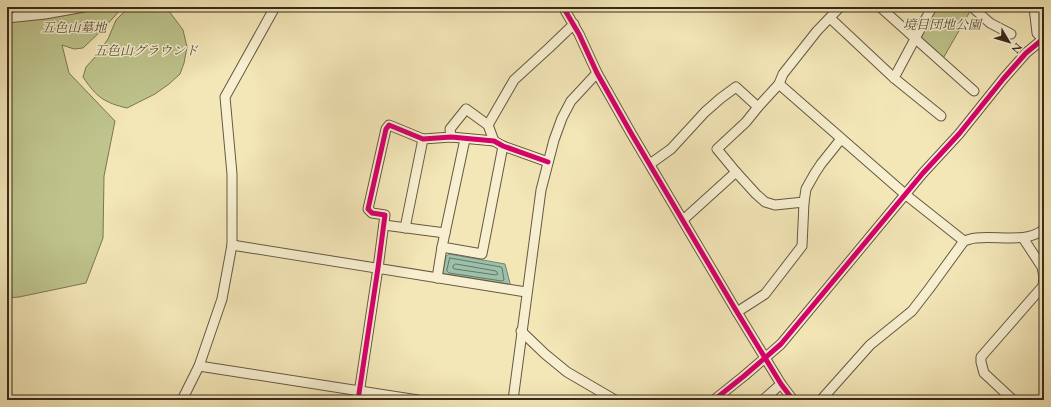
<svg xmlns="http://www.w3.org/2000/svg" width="1051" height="407" font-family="Cardo,'Noto Serif JP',serif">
	<rect width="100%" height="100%" fill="#f3e6b7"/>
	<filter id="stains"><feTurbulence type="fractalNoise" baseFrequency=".005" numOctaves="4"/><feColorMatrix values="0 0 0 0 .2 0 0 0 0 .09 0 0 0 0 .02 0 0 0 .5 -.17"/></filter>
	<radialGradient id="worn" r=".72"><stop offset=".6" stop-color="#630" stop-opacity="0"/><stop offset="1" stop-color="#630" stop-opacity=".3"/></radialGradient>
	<g fill="#bec48c" stroke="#7a7754">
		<polygon points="7,7 123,7 102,30 83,48 74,49 62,45 69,73 115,121 104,176 103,238 86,283 19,297 7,298"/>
		<path d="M129 7H166L183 30 187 47 184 63 180 74 169 84 155 94 127 108C105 103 96 97 83 77L86 67 96 56 108 39 116 20Z"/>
		<polygon points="932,7 972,8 941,62 915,38"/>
	</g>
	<polygon fill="#9cc0aa" stroke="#738471" points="449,254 505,264 511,287 442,276 446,256"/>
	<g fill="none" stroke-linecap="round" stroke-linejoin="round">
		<g stroke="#697562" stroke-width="1">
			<polygon points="450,258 501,267 502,268 504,280 502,281 449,273 447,271"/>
			<polygon points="456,264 496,271 498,274 496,275 455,269 453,268 453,266"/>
		</g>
		<defs>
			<g id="street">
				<polyline points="15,7 23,16"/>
				<polyline points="563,7 579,34 597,73 631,133 737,312 781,384 793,400"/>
				<polyline points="880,7 974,91"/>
				<polyline points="932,7 894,78 941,116"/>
				<polyline points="972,7 990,23 1011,34"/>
				<polyline points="1034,7 1037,33 1044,40"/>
				<polyline points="7,18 45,14 84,7"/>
				<polyline points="830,18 894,78"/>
				<polyline points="779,84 906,195 964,241"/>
				<polyline points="758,107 746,122 717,149 736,172 756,194 765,202 775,205 804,202"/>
				<polyline points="488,125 514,80 549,48 574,24"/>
				<polyline points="451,137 450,129 466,109 488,125 494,141"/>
				<polyline points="465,139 442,247 482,254 503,146"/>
				<polyline points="650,164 671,149 705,112 721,98 736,87 758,107 779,84 783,74 817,31 840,7"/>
				<polyline points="683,220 736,172"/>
				<polyline points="384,225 445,233"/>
				<polyline points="405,228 423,139"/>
				<polyline points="232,245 526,292"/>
				<polyline points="437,278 442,247"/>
				<polyline points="737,312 765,294 802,246 804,202 806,189 815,173 821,164 841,139"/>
				<polyline points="521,331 545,354 567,372 615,400"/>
				<polyline points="199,366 418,400"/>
				<polyline points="182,400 199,366 222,299 232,245 232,174 225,97 275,7"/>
				<polyline points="358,400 378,268 385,215 372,213 368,209 386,129 389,125 423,139 451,137 494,141 503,146 548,162"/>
				<polyline points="513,400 541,190 554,140 562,118 571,101 597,73"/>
				<polyline points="714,400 744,376 781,344 923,173 959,134 1004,78 1026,53 1043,39"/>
				<polyline points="763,400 781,384"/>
				<path d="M821 400 870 345 912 311 929 289 964 241C968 240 972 238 976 238 997 235 1027 244 1044 229"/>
				<polyline points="1013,400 984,373 981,362 981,357 1043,286 1044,277 1042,267 1023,238"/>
			</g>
		</defs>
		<use href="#street" stroke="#655942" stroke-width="11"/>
		<use href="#street" stroke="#f7efd0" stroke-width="9"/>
		<defs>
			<g id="cycleway">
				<polyline points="563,7 579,34 597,73 631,133 737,312 781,384 793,400"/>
				<polyline points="358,400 378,268 385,215 372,213 368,209 386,129 389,125 423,139 451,137 494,141 503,146 548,162"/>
				<polyline points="714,400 744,376 781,344 923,173 959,134 1004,78 1026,53 1043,39"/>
			</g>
		</defs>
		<use href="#cycleway" stroke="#f7efd0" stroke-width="8"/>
		<use href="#cycleway" stroke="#d6006c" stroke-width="5"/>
	</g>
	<g text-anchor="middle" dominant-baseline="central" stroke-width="3" stroke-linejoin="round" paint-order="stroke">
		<g font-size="13" font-style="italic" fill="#585037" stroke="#f7efd0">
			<text x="942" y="25">境目団地公園</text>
			<text x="74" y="28">五色山墓地</text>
			<text x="146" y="51">五色山グラウンド</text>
		</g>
	</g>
	<rect width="1051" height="407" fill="none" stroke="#f3e6b7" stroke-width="24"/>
	<rect x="8" y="8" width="1035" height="391" fill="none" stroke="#362a1b" stroke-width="2"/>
	<rect x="12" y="12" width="1027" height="383" fill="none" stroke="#362a1b"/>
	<g transform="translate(1009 42) rotate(128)" stroke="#f7efd0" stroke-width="3" paint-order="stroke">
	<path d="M0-3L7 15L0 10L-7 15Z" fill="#362a1b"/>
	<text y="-6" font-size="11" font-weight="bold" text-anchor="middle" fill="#362a1b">N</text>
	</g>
	<rect width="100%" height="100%" filter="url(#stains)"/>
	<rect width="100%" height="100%" fill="url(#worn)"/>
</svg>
